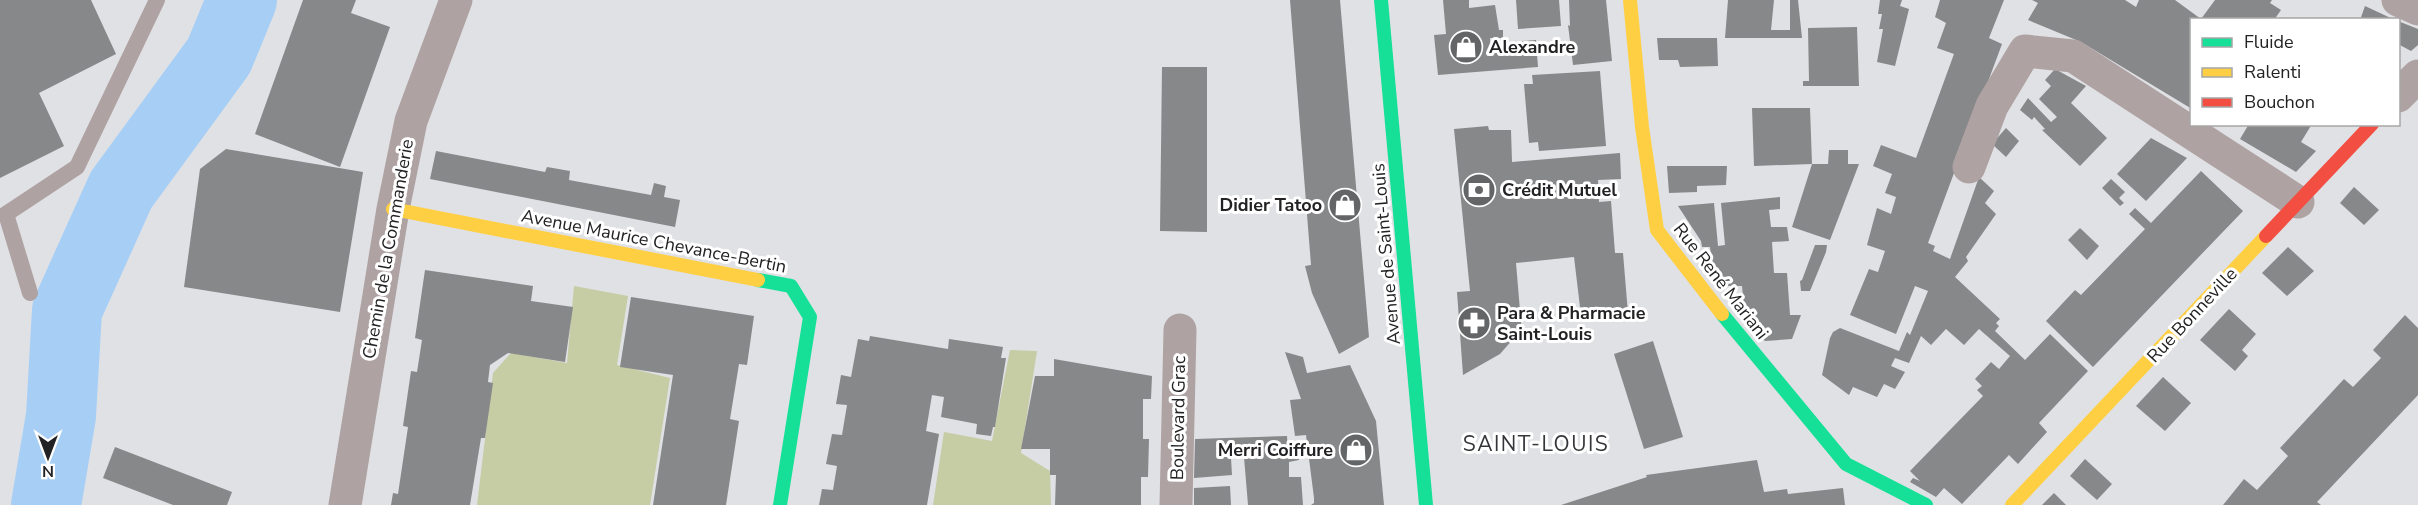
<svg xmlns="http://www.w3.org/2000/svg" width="2418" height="505" font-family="'Nunito Sans',sans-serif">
	<rect width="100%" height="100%" fill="#e0e1e4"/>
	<g fill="#c6cca4">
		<polygon points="574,286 628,296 617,365 670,378 650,505 477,505 493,373 511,353 567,363"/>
		<polygon points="1010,350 1037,351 1021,453 1050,471 1051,505 933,505 944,432 992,441"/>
	</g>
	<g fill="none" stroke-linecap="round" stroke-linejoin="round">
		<polyline stroke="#a7cff6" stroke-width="70" points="46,505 61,416 67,310 121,190 219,56 242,0"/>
	</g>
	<g fill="#87888a">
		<polygon points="0,0 91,0 116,54 39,93 64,146 0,178"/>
		<polygon points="303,0 356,0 351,13 390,27 340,167 255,134"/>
		<polygon points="1290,0 1340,0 1369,337 1339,354 1312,293 1305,266 1311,265"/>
		<polygon points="1443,0 1469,0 1469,8 1495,5 1499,30 1503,30 1503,38 1490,38 1491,52 1496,51 1496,43 1536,40 1538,67 1438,75 1434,35 1446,34"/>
		<polygon points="1516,0 1559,0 1561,26 1518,29"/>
		<polygon points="1569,0 1606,0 1612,61 1573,65 1568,25 1570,26"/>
		<polygon points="1728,0 1774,0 1771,30 1790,30 1790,0 1798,0 1802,38 1725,38"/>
		<polygon points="1880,0 1902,0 1900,6 1909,9 1895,66 1877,62 1883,29 1879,29 1882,14 1878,14"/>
		<polygon points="1940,0 2004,0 1989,38 2002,44 1928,243 1935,246 1933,251 1950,259 1979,177 1994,191 1985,203 1996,214 1966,257 1968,261 1955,277 2000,319 1996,323 1999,326 1995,331 2025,360 2050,334 2088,371 2039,423 2047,432 2018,464 2009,455 1962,504 1944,488 1936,497 1910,482 1913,478 1920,481 1910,471 1983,396 1977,390 1982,386 1975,379 1991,362 1999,369 2010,356 1979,329 1964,345 1946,329 1931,345 1921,336 1909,363 1895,358 1891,366 1905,372 1895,389 1884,384 1877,397 1853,387 1849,395 1822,375 1830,338 1833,332 1840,328 1899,351 1907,332 1910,335 1928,291 1915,286 1896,334 1850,315 1869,269 1878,272 1885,251 1867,245 1877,208 1891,214 1896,197 1885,193 1892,174 1873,166 1881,145 1916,158 1954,54 1937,48 1946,23 1935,17"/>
		<polygon points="2032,0 2125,0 2136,7 2139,0 2175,0 2201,19 2215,0 2272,0 2270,3 2281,10 2274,20 2192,20 2192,109 2081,42 2028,20 2038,3"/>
		<polygon points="2365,6 2395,20 2360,20"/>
		<polygon points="2398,21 2418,29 2418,45 2411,51 2398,44"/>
		<polygon points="1857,27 1859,86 1803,86 1803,81 1809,81 1808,28"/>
		<polygon points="1657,38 1717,38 1718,66 1680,67 1678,60 1659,60"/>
		<polygon points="1162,67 1207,67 1207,232 1160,231"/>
		<polygon points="2055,69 2086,86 2071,103 2107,138 2080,166 2042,130 2045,129 2034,117 2032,120 2020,110 2028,98 2051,122 2057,117 2039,99 2051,86 2045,80"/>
		<polygon points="1600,71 1606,146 1539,151 1538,142 1529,143 1524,84 1533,84 1532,75"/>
		<polygon points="1752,108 1810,108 1812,164 1754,166"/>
		<polygon points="2249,124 2312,124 2301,142 2316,151 2296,172 2240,139"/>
		<polygon points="1488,126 1489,130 1511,130 1512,162 1620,153 1621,179 1598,180 1599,202 1611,201 1615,253 1623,253 1628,313 1603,314 1580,307 1574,257 1516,263 1522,334 1514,338 1500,354 1463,375 1457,292 1470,291 1454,129"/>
		<polygon points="2006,128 2019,141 2006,157 1992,144"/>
		<polygon points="2151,138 2187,158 2146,201 2117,174"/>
		<polygon points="226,149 363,172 340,312 184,287 200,169"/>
		<polygon points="1829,150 1848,150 1848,164 1859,164 1830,240 1792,227 1812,164 1828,164"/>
		<polygon points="436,151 545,172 547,167 570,171 569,180 651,195 654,183 666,186 664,197 680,200 675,227 430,179"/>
		<polygon points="1667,166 1727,166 1726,185 1697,186 1697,192 1669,193"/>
		<polygon points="2201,171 2243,211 2093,367 2046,321 2075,290 2081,295 2145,229 2129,214 2135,208 2151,223"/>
		<polygon points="2111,179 2125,192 2119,198 2124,203 2120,206 2102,188"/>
		<polygon points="2354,187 2379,210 2364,225 2340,203"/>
		<polygon points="1780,197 1780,209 1769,210 1771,227 1787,227 1789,241 1772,242 1774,273 1787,273 1790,315 1801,315 1792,339 1765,341 1745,318 1742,286 1728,286 1721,289 1713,277 1710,247 1702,247 1701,241 1678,206 1714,203 1718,246 1725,245 1721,203"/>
		<polygon points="2080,228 2099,246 2087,260 2068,240"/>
		<polygon points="1815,245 1827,245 1826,252 1810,291 1801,291 1800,281 1802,280"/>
		<polygon points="2288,247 2314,271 2287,296 2262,273"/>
		<polygon points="425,270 533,286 531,301 573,307 565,362 508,353 490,365 488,382 493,383 485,438 481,438 470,505 391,505 393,493 398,494 408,427 403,426 411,371 417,372 422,340 415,338"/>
		<polygon points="631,297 754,316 747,365 739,364 730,419 739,421 726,505 653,505 673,375 620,367"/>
		<polygon points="2229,309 2256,334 2242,350 2248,356 2235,371 2200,340"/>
		<polygon points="2405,315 2418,328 2418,395 2317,502 2321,505 2223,505 2244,479 2257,490 2288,456 2280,448 2344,379 2353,387 2381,358 2373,350"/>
		<polygon points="870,336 948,349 949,339 1003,347 1001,358 1006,358 995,427 993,427 991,436 976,434 977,424 941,417 944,397 932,395 926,431 939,434 927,505 819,505 822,489 833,490 837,466 826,464 832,434 842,435 847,405 836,404 841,375 851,377 858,339 869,341"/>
		<polygon points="1653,341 1683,437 1644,449 1614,354"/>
		<polygon points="1285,352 1303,357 1307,373 1350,365 1376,421 1384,505 1311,505 1314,503 1314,498 1306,435 1295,436 1290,400 1301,399"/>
		<polygon points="1054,359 1152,376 1151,399 1143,399 1143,439 1149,439 1148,477 1141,477 1141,505 1055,505 1056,475 1050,475 1050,449 1021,449 1035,376 1054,376"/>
		<polygon points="2163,377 2191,403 2165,431 2136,406"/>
		<polygon points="1287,436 1288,452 1298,452 1299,460 1289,462 1289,477 1301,477 1303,505 1248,505 1244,457 1231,458 1232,475 1194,478 1195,439"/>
		<polygon points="115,447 232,492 227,505 173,505 103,478"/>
		<polygon points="2085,459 2112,484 2097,500 2070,476"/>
		<polygon points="1757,460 1764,492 1787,489 1788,494 1843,488 1845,505 1561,505 1647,477 1646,475"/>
		<polygon points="1230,486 1231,505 1194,505 1194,488"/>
		<polygon points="2054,493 2066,505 2042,505"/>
	</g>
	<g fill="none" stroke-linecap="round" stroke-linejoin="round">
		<polyline stroke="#afa2a3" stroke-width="16" points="30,293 6,214 77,167 157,0"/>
		<g stroke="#afa2a3" stroke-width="33">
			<polyline points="2398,0 2418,9"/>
			<polyline points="2398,96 2418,76"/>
			<polyline points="1969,167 1992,106 2025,51 2073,56 2298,202"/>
			<polyline points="345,505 393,209 411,121 456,0"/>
			<polyline points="1176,505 1180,330"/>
		</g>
		<g stroke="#16e098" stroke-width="14">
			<polyline points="1381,0 1426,505"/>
			<polyline points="758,280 791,286 810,317 780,505"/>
			<polyline points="1722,314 1846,464 1926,505"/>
		</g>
		<g stroke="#ffcf43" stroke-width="14">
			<polyline points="1630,0 1642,127 1657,230 1722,314"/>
			<polyline points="393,209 758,280"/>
			<polyline points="2012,505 2266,236"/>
		</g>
		<polyline stroke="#f24e42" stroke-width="14" points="2266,236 2372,124"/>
	</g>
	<defs>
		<symbol id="shop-disc" viewBox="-11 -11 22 22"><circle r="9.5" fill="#646567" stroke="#fff"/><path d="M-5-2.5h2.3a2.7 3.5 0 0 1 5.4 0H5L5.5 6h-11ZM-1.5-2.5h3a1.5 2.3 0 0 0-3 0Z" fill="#fff"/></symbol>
		<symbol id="bank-disc" viewBox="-11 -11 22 22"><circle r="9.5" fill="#646567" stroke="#fff"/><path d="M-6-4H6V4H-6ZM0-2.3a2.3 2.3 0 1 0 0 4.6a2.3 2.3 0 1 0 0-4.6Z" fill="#fff"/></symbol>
		<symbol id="pharmacy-disc" viewBox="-11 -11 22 22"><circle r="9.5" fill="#646567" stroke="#fff"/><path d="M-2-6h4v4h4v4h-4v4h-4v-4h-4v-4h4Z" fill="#fff"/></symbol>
	</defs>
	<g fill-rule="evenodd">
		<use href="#shop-disc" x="1447" y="28" width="38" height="38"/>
		<use href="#bank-disc" x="1460" y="171" width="38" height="38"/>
		<use href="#shop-disc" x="1326" y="186" width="38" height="38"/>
		<use href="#pharmacy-disc" x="1455" y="304" width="38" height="38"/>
		<use href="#shop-disc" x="1337" y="431" width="38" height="38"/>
	</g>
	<g text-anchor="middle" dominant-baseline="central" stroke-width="6" stroke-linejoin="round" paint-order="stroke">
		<g font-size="18" font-weight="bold" fill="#222224" stroke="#fff" text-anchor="start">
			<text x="1489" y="47">Alexandre</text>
			<text x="1502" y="190">Crédit Mutuel</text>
			<text x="1322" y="205" text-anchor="end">Didier Tatoo</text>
			<text x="1497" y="313">Para &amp; Pharmacie<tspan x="1497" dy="21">Saint-Louis</tspan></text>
			<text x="1333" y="450" text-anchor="end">Merri Coiffure</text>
		</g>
		<g font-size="18" fill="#222224" stroke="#fff">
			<text transform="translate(654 241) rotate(11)">Avenue Maurice Chevance-Bertin</text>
			<text transform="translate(388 249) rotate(-80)">Chemin de la Commanderie</text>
			<text transform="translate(1386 254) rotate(-95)">Avenue de Saint-Louis</text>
			<text transform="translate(1721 281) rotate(52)">Rue René Mariani</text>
			<text transform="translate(2192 315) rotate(-47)">Rue Bonneville</text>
			<text transform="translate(1178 418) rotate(-89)">Boulevard Grac</text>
		</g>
		<g font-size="21" letter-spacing="1.5" fill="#353639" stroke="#fff">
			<text x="1536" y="444">SAINT-LOUIS</text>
		</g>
	</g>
	<rect x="2190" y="18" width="210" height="108" fill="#ffffff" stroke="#a7a7a7" stroke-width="1.5"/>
	<rect x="2202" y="38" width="30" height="9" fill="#16e098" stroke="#a7a7a7" stroke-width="1.5"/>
	<text x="2244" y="48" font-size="18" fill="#222224">Fluide</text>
	<rect x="2202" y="68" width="30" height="9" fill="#ffcf43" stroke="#a7a7a7" stroke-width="1.5"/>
	<text x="2244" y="78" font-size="18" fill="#222224">Ralenti</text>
	<rect x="2202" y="98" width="30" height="9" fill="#f24e42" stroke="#a7a7a7" stroke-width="1.5"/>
	<text x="2244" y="108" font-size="18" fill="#222224">Bouchon</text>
	<g transform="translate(48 457) rotate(180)" stroke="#ffffff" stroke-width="4.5" paint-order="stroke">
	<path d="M0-4.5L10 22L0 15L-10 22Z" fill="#222224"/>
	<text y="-9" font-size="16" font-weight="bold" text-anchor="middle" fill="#222224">N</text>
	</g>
</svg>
